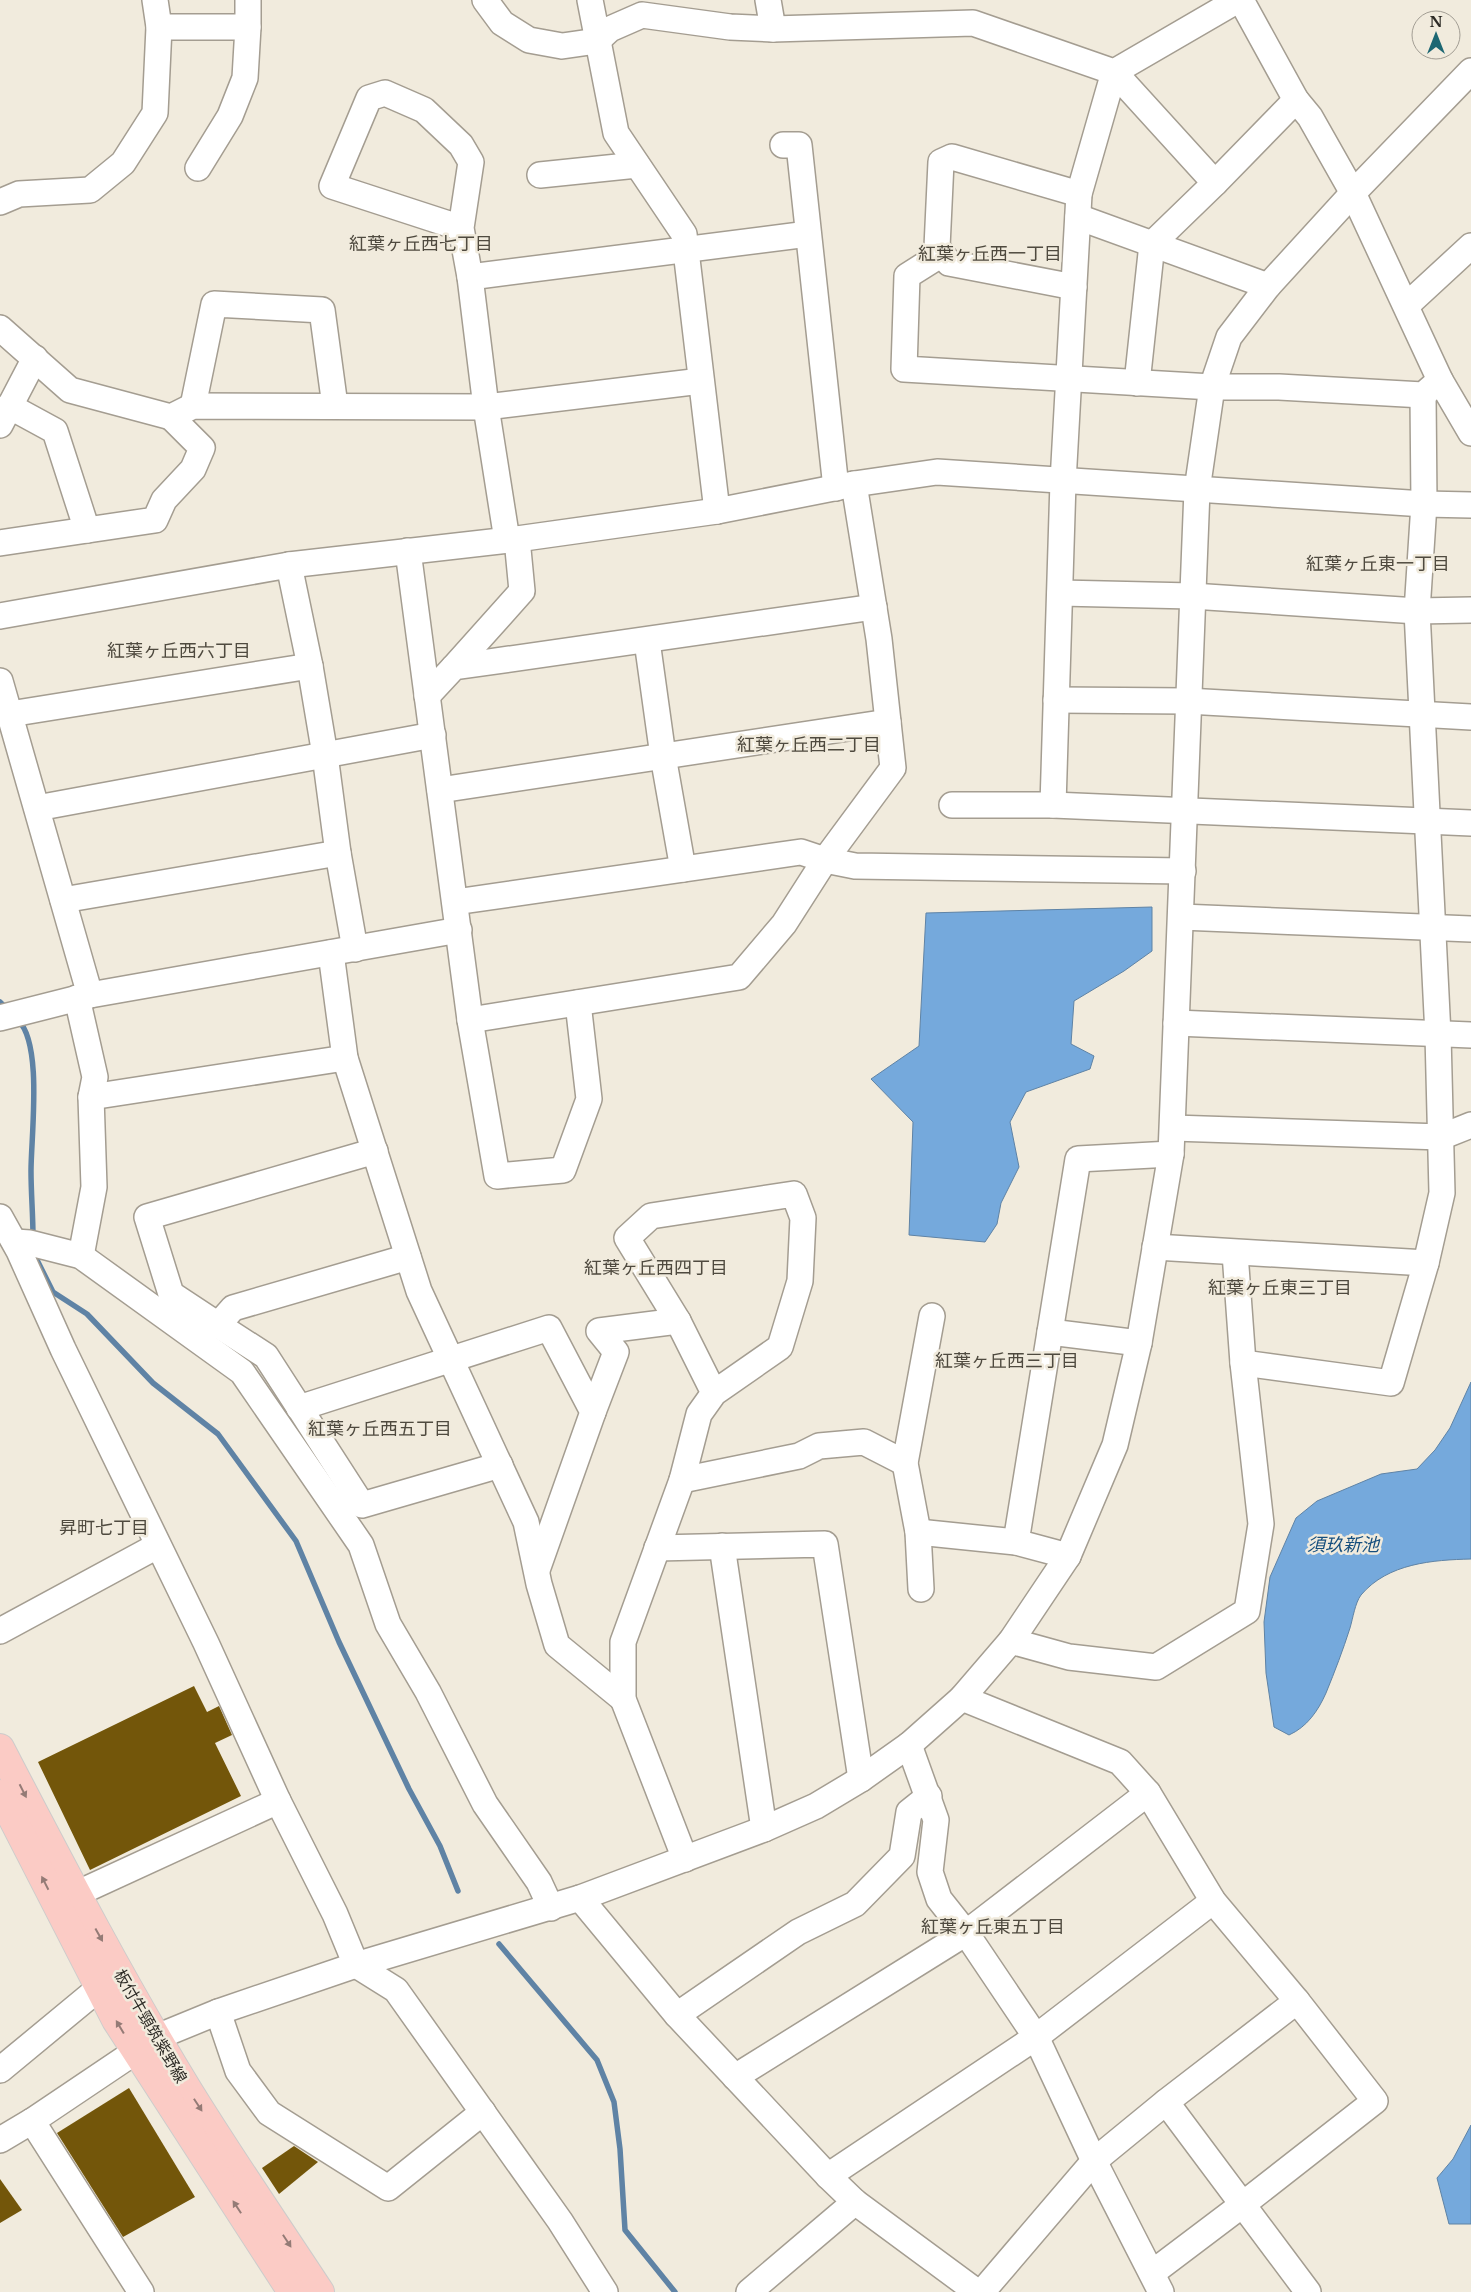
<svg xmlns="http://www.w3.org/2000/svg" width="1471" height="2292" font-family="'Libre Baskerville','Noto Sans JP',serif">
	<rect width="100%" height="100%" fill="#f1ebdd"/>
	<g fill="#75a9dc" stroke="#5f83a5">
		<polygon points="1152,907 1152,951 1124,971 1074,1001 1071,1044 1094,1056 1090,1069 1026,1092 1010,1122 1019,1167 1001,1203 997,1224 985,1242 909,1235 913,1122 871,1079 919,1046 926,913"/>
		<path d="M1471 1382V1559C1433 1560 1388 1563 1361 1595 1355 1603 1353 1618 1350 1628 1343 1650 1335 1671 1326 1693 1318 1711 1307 1727 1289 1735L1274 1727 1266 1673 1264 1622 1270 1577 1296 1518 1317 1501 1381 1474 1417 1469 1435 1450 1450 1428Z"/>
		<polygon points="1471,2125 1471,2224 1449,2224 1437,2178 1453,2159"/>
	</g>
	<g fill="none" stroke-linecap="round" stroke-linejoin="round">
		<g stroke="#5f83a5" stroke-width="5.5">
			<polyline points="0,1002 8,1010"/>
			<path d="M18 1020C43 1044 31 1136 31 1171 31 1193 33 1215 33 1237"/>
			<polyline points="36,1258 53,1292 87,1314 153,1383 218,1434 296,1541 339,1642 409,1789 440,1846 458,1891"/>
			<polyline points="499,1944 597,2060 614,2102 620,2149 625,2230 675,2292"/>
		</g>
	</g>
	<g fill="#73560a">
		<polygon points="194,1686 207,1712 219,1706 232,1735 215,1743 241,1796 90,1870 38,1762"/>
		<polygon points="129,2088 195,2197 123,2237 57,2133"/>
		<polygon points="294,2146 318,2162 279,2194 262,2168"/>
		<polygon points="0,2179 22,2210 0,2223"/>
	</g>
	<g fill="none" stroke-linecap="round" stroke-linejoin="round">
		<defs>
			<g id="minor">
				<polyline points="485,0 502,23 529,40 562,46 597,41 610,29 642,15 730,27 773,29 973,23 1114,72 1238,0"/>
				<polyline points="590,0 616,133 684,234 717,511 854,484 937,472 1424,504 1471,505"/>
				<polyline points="768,0 773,29"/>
				<polyline points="1241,0 1296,100 1310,117 1353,193 1440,380 1471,433"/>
				<polyline points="159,27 248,27 248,0"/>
				<polyline points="783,145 799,145 836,488"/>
				<polyline points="198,168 230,116 245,78 248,27"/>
				<polyline points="540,175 637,165"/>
				<polyline points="0,202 19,194 90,190 123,163 155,113 159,27 155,0"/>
				<polyline points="1078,217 1268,286"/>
				<polyline points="461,228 332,186 369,98 385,93 424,110 461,145 471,162 461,228 470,277"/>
				<polyline points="942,254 907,276 904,369 1212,387 1279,387 1423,395 1440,380"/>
				<polyline points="1074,287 949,263 937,247 941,162 952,157 1079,194"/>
				<polyline points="1407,305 1471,246"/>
				<polyline points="0,328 70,390 171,417 193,406 486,407 701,381"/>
				<polyline points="1137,383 1152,244 1215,183 1296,100"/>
				<polyline points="9,406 55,431 87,530"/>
				<polyline points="193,406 214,304 322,310 335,406"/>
				<polyline points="0,425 35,358"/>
				<polyline points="507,540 486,407 470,277 808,234"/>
				<polyline points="0,543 155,520 164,500 193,469 202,448 171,417"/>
				<polyline points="408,551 470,1020 497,1176 563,1170 589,1099 578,1003"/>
				<polyline points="289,565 517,539 717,511"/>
				<polyline points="1060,593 1192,596 1417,611 1471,610"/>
				<polyline points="0,616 289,565 310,666 325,755 338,853 355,949"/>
				<polyline points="647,641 663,756 683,869"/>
				<polyline points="454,667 522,591 517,539"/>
				<polyline points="0,681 90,995"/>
				<polyline points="427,696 454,667 874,607"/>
				<polyline points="1056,700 1187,701 1471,717"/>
				<polyline points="10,714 310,666"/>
				<polyline points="440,790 888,722"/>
				<polyline points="952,805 1053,805 1471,823"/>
				<polyline points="1053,805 1063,482 1079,194 1114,72 1215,183"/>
				<polyline points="37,808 433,735"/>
				<polyline points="63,900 338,853"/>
				<polyline points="455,902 801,852 825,860 855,866 1183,871"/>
				<polyline points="1181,917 1471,929"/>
				<polyline points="331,953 345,1058 419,1291 526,1522 539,1584 557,1645 623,1699"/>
				<polyline points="77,998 95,1077 91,1097 94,1187 81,1256"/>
				<polyline points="0,1018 90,995 459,930"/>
				<polyline points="470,1020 739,977 784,924 825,860 893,768 879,639 854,484"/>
				<polyline points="1176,1023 1471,1035"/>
				<polyline points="91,1097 345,1058"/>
				<polyline points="1173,1128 1441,1137 1471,1125"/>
				<polyline points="375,1151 147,1217 171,1294 218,1325 233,1308 408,1257"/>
				<polyline points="0,1217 19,1251 63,1349 206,1643 278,1801 335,1914 356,1965 396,1990 560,2221 605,2292"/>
				<polyline points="15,1242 30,1243 81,1256 242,1372 361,1545 388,1624 428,1692 485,1804 539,1882 551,1908"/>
				<polyline points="1155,1247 1426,1263"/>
				<polyline points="218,1325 266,1356 362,1505 500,1465"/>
				<polyline points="1050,1332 1139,1343"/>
				<polyline points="1243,1363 1391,1383 1426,1263 1442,1193 1438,1035 1417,611 1424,504 1423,395"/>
				<polyline points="299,1408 549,1328 593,1412 537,1570"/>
				<polyline points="593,1412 616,1352 599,1331 678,1321"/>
				<polyline points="682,1480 799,1456 819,1446 864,1442 905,1463"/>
				<polyline points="918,1532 1016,1542"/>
				<polyline points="722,1546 764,1829"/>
				<polyline points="657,1548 825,1544 861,1779"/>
				<polyline points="1068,1556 1016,1542 1078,1159 1171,1154"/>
				<polyline points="921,1589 918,1532 905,1463 932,1316"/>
				<polyline points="0,1631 157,1546"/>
				<polyline points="1011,1641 1069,1657 1156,1667 1247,1611 1261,1524 1243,1363 1235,1253"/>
				<polyline points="962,1698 1120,1762 1148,1793 1213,1901 1297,2001 1166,2102 1094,2161 982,2292"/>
				<polyline points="909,1745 936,1820 930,1872 939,1899 966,1933 1036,2037 1094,2161 1161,2292"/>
				<polyline points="685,1859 623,1699 623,1642 682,1480 699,1414 714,1393 780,1347 800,1281 803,1218 794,1194 651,1216 627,1238 678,1321 714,1393"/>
				<polyline points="76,1894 278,1801"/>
				<polyline points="580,1898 677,2015 828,2176 855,2202 977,2292"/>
				<polyline points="218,2012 238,2071 269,2113 388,2188 483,2112"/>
				<polyline points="677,2015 798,1932 855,1904 902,1856 909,1812 929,1796"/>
				<polyline points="0,2070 98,1989"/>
				<polyline points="735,2077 966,1933 1148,1793"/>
				<polyline points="1166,2102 1308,2292"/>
				<polyline points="32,2121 141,2292"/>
				<polyline points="0,2140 32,2121 157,2037 218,2012 356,1965 580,1898 764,1829 816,1806 861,1779 909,1745 962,1698 1011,1641 1068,1556 1115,1445 1139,1343 1171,1154 1197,490 1212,387 1229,337 1268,286 1353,193 1471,71"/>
				<polyline points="828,2176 1036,2037 1213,1901"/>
				<polyline points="1152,2273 1242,2205 1375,2101 1297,2001"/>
				<polyline points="749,2292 855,2202"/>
			</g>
			<g id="major">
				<path d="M0 1748C60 1863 120 1979 188 2090 230 2158 276 2225 320 2292"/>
				<polyline points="0,1794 116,2020 292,2292"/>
			</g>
		</defs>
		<use href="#minor" stroke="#a49d91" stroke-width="28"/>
		<use href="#major" stroke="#cdcccb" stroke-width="30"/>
		<use href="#minor" stroke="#fff" stroke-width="25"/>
		<use href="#major" stroke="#fbcbc5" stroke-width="28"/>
	</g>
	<defs><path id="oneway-solid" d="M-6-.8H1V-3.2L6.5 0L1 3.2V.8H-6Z" transform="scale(1.25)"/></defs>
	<g fill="#947b76">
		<use href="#oneway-solid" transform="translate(23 1791) rotate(63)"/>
		<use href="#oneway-solid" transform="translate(45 1883) rotate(-117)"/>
		<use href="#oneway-solid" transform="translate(99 1935) rotate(61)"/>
		<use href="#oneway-solid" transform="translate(120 2027) rotate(-121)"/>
		<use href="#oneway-solid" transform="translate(198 2105) rotate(57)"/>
		<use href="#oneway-solid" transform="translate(237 2207) rotate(-123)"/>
		<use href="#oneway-solid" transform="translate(287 2241) rotate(57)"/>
	</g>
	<g text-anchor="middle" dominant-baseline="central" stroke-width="5" stroke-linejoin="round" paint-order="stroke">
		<g font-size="16" fill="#2d2b26" stroke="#f1ebdd">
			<text transform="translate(151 2026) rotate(60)">板付牛頸筑紫野線</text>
		</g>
		<g font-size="18" fill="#4f4a3f" stroke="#f1ebdd">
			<text x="421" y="244">紅葉ヶ丘西七丁目</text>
			<text x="990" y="254">紅葉ヶ丘西一丁目</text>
			<text x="1378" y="564">紅葉ヶ丘東一丁目</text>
			<text x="179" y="651">紅葉ヶ丘西六丁目</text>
			<text x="809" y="745">紅葉ヶ丘西二丁目</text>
			<text x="656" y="1268">紅葉ヶ丘西四丁目</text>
			<text x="1280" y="1288">紅葉ヶ丘東三丁目</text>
			<text x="1007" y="1361">紅葉ヶ丘西三丁目</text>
			<text x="380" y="1429">紅葉ヶ丘西五丁目</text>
			<text x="104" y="1528">昇町七丁目</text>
			<text x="993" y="1927">紅葉ヶ丘東五丁目</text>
		</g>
		<g font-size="18" font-style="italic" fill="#154e7d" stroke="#f1ebdd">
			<text x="1343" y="1545">須玖新池</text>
		</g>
	</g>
	<g transform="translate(1436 35)"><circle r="24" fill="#f1ebdd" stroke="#a39e94"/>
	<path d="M0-4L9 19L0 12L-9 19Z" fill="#1d6773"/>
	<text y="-8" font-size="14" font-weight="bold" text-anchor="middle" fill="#2d2b26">N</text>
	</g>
</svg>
